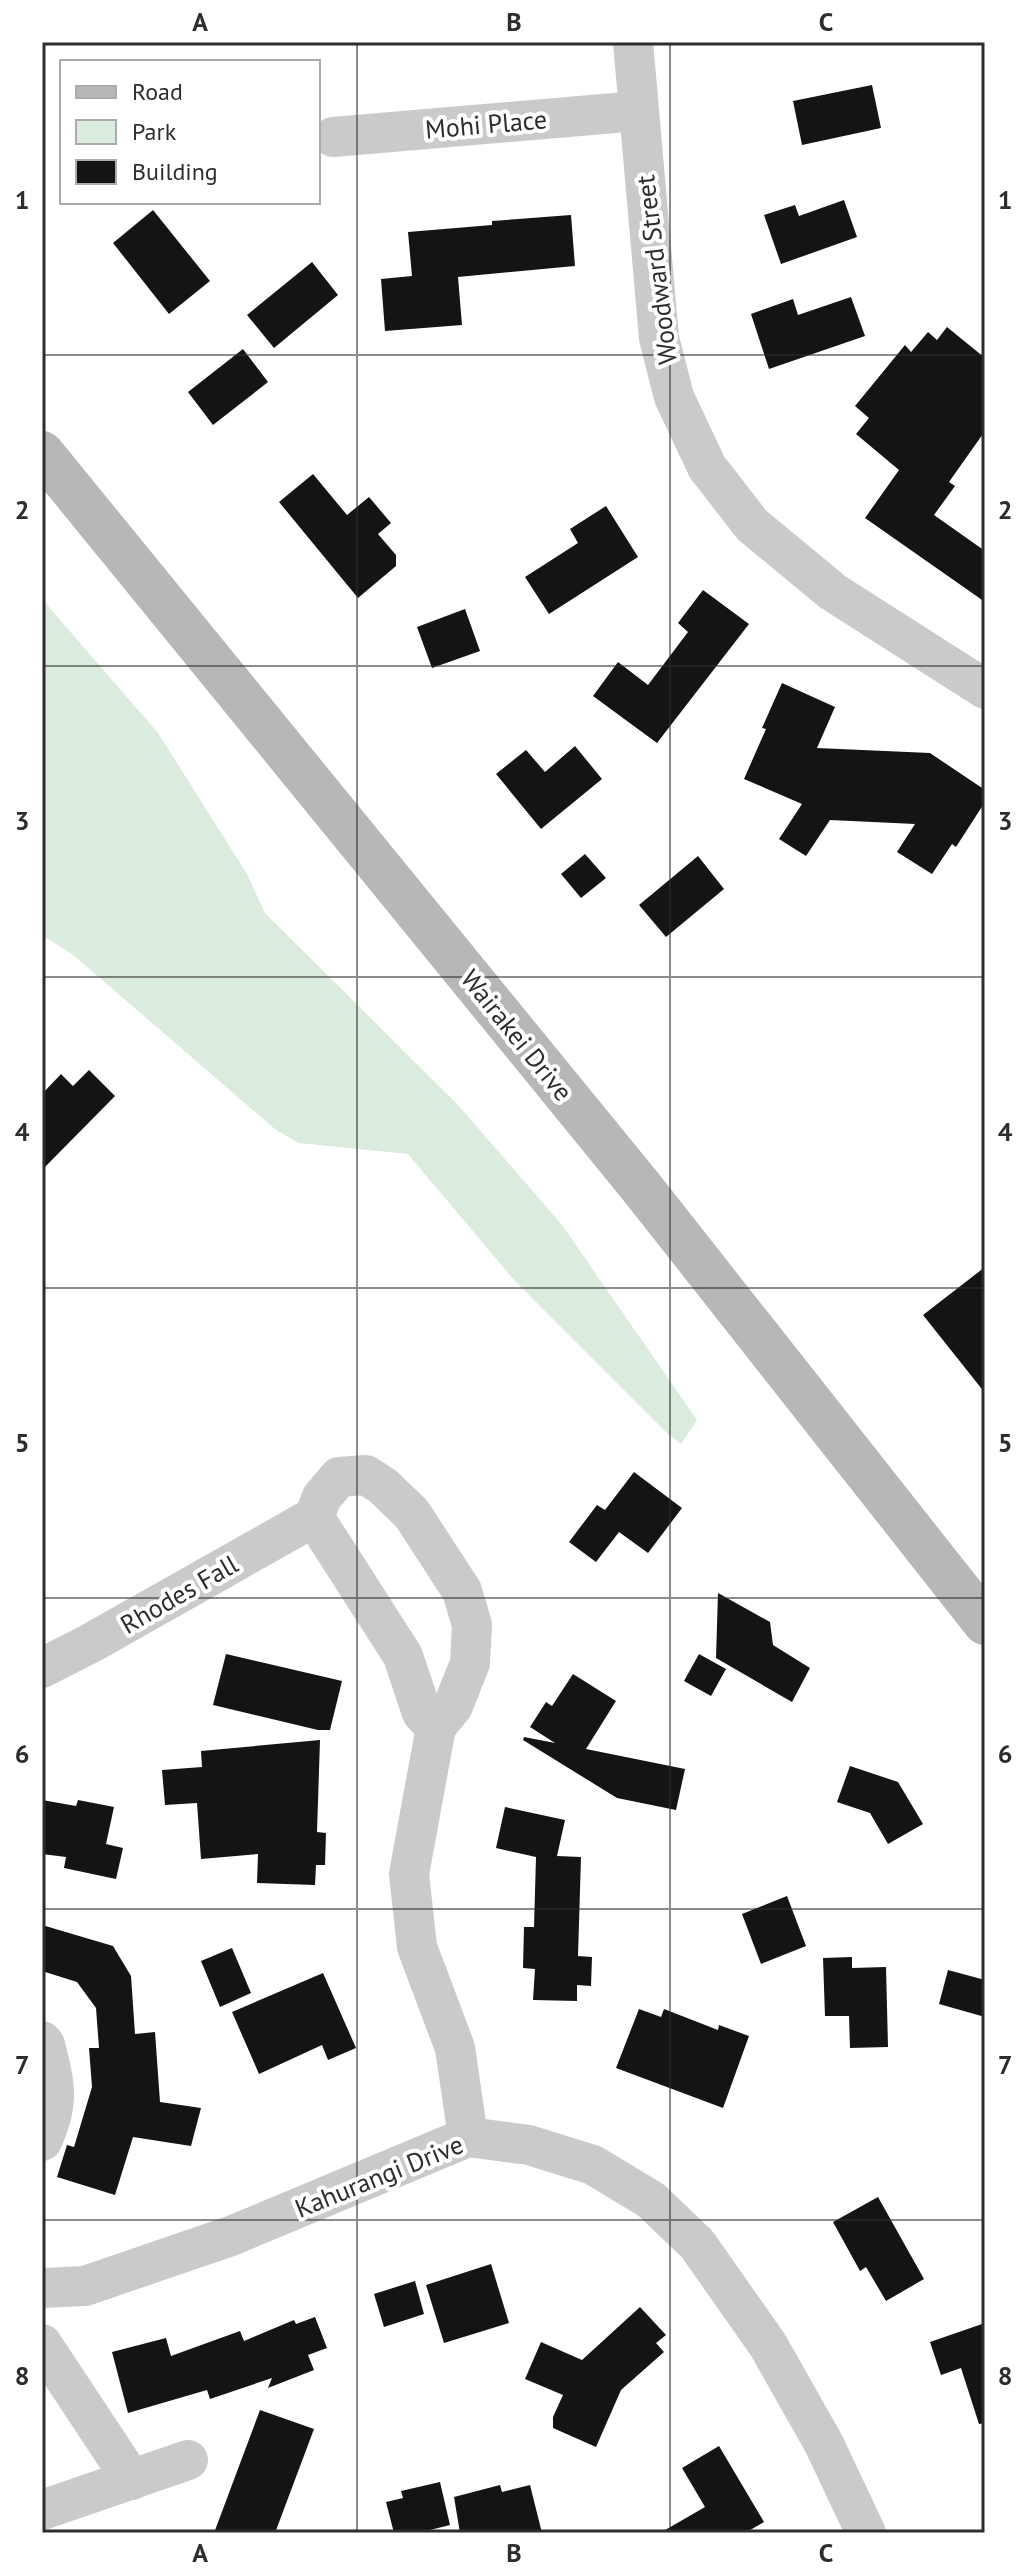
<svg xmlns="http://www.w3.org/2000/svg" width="1027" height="2575" font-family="'PT Sans',sans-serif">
	<rect width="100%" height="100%" fill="#fff"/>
	<polygon fill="#dbebdd" points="42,599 158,733 247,874 265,913 459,1106 562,1225 697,1420 681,1444 669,1435 514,1280 408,1154 299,1143 276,1130 72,954 42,935"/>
	<g fill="#141414">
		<polygon points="872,85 881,128 802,145 793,101"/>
		<polygon points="844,200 857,237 781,264 764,215 795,205 799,216"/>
		<polygon points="153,210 210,281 169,314 113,243"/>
		<polygon points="571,215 575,266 458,277 462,325 385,331 381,279 412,276 408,232 492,225 492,221"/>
		<polygon points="312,262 338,295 274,348 247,315"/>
		<polygon points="851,297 865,336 769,369 751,314 793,299 798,315"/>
		<polygon points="947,327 985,358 985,431 949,482 955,486 934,515 985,551 985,602 865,518 899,470 856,434 869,418 855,406 905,345 911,352 928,332 937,340"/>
		<polygon points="243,349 268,382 213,425 188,392"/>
		<polygon points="313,474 347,515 369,497 391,523 378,534 396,555 396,566 358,598 279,502"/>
		<polygon points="606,506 638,557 549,614 525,577 578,543 570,529"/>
		<polygon points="703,590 749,624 657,743 593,696 618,662 648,685 688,632 678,623"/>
		<polygon points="465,609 480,651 432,668 417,627"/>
		<polygon points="782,683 835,707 817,748 930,753 985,790 985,802 956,847 952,844 932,874 897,852 915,824 830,820 806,856 779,839 802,804 744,779 766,729 762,728"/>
		<polygon points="575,746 602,779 541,829 496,774 526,750 545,772"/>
		<polygon points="585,854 606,878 581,898 561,874"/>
		<polygon points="698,856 724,889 666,937 639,905"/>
		<polygon points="89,1070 115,1096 42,1170 42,1094 61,1074 73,1086"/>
		<polygon points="985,1267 985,1393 923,1315"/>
		<polygon points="634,1472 682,1508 648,1553 619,1532 596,1562 569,1542 597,1505 605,1510"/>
		<polygon points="718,1593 770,1622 773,1645 810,1668 792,1702 716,1658"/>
		<polygon points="226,1654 342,1681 330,1730 318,1730 213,1705"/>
		<polygon points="699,1654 726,1669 711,1696 684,1681"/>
		<polygon points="573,1674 616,1701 586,1749 685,1769 676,1810 617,1798 523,1740 524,1737 555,1743 530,1727 546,1702 552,1706"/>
		<polygon points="320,1740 317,1832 326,1833 325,1865 316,1865 315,1885 257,1883 258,1854 201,1859 197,1803 165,1805 162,1770 202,1767 201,1751"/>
		<polygon points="850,1766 898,1782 923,1824 888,1844 870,1813 837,1802"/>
		<polygon points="42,1800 76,1806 78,1800 114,1807 106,1844 123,1848 116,1879 64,1868 66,1857 42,1854"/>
		<polygon points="505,1807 565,1820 557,1856 581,1857 578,1956 592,1957 591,1986 577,1985 577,2001 533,2000 535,1969 523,1968 524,1927 534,1927 536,1857 496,1848"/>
		<polygon points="787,1896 806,1946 761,1964 742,1914"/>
		<polygon points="42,1925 113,1946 131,1976 135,2034 155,2032 160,2102 201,2108 191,2146 133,2137 115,2195 57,2177 67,2145 74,2147 92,2087 89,2048 99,2048 96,2008 77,1982 42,1971"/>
		<polygon points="232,1948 251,1993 220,2007 201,1961"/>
		<polygon points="852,1957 852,1968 886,1967 888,2047 850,2048 849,2016 825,2016 823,1958"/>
		<polygon points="948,1970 985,1980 985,2017 939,2004"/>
		<polygon points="323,1973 356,2048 328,2060 322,2045 259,2074 232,2012"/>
		<polygon points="639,2009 661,2017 664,2009 718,2030 719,2025 749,2036 723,2108 616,2068"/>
		<polygon points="878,2197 924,2279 886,2301 866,2267 860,2271 833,2222"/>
		<polygon points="491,2264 509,2323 444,2343 426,2285"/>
		<polygon points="415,2281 424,2314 384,2327 374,2294"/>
		<polygon points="640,2307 666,2335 656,2343 664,2352 621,2390 596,2447 553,2428 553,2417 563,2395 525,2379 541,2342 582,2360"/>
		<polygon points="315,2317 327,2348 308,2355 314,2370 268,2388 272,2378 210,2399 207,2390 128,2413 112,2352 166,2338 171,2356 240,2331 244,2341 294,2320 296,2324"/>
		<polygon points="985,2323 985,2423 979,2424 961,2368 941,2375 930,2342"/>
		<polygon points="260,2410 314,2429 275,2533 214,2533"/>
		<polygon points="719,2446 764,2522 745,2533 660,2533 705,2507 682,2468"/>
		<polygon points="440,2482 450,2525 418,2533 394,2533 386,2502 403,2498 401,2491"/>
		<polygon points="500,2485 502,2492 530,2485 542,2533 460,2533 454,2497"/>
	</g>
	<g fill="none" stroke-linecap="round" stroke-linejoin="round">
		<g stroke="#cacaca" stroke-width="40">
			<polyline points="633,42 659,338 674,397 707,467 752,525 833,592 985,689"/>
			<polyline points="333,137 638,111"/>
			<polyline points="42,1668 91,1643 314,1517"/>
			<polyline points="436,1727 422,1713 403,1656 314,1517 322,1497 339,1477 366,1475 383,1486 412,1514 462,1591 472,1625 470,1663 453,1706 436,1727 409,1874 417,1947 455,2048 468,2137"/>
			<path d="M42 2041 45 2045C55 2084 60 2103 42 2141"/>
			<polyline points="42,2288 85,2286 231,2236 468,2137 529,2145 593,2165 651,2200 697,2244 768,2345 824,2444 866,2533"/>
			<polyline points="42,2344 132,2480"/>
			<polyline points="42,2510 188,2460"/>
		</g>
		<polyline stroke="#b7b7b7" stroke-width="44" points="42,453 641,1187 985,1623"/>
	</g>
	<path fill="none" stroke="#2d2d2d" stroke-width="2" stroke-opacity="0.55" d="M357 42V2533M670 42V2533M42 355H985M42 666H985M42 977H985M42 1288H985M42 1598H985M42 1909H985M42 2220H985"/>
	<g text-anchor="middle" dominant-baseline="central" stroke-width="8" stroke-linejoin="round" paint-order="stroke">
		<g font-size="26" fill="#2d2d2d" stroke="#fff">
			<text transform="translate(486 124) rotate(-5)">Mohi Place</text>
			<text transform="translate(656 270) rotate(-97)">Woodward Street</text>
			<text transform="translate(517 1035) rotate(51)">Wairakei Drive</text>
			<text transform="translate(179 1594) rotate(-30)">Rhodes Fall</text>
			<text transform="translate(379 2176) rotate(-22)">Kahurangi Drive</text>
		</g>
	</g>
	<rect width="1027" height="2575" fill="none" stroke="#ffffff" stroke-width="88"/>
	<rect x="60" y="60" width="260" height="144" fill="#ffffff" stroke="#ababab" stroke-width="2"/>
	<rect x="76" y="86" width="40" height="12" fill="#b7b7b7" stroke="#ababab" stroke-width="2"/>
	<text x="132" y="100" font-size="24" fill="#2d2d2d">Road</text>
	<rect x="76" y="120" width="40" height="24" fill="#dbebdd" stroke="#ababab" stroke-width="2"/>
	<text x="132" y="140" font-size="24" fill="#2d2d2d">Park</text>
	<rect x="76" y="160" width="40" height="24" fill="#141414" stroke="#ababab" stroke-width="2"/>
	<text x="132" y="180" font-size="24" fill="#2d2d2d">Building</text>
	<rect x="44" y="44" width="939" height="2487" fill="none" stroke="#2d2d2d" stroke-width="3"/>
	<g font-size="26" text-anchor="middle" font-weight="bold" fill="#2d2d2d">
		<text x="200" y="31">A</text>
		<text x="514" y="31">B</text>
		<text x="826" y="31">C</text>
		<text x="22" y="209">1</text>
		<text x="1005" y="209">1</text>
		<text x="22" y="519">2</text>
		<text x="1005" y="519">2</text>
		<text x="22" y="830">3</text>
		<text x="1005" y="830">3</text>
		<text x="22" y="1141">4</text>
		<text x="1005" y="1141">4</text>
		<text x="22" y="1452">5</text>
		<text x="1005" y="1452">5</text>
		<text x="22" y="1763">6</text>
		<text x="1005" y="1763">6</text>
		<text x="22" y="2074">7</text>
		<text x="1005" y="2074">7</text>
		<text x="22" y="2385">8</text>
		<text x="1005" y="2385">8</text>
		<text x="200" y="2562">A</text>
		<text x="514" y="2562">B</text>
		<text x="826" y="2562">C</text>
	</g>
</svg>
